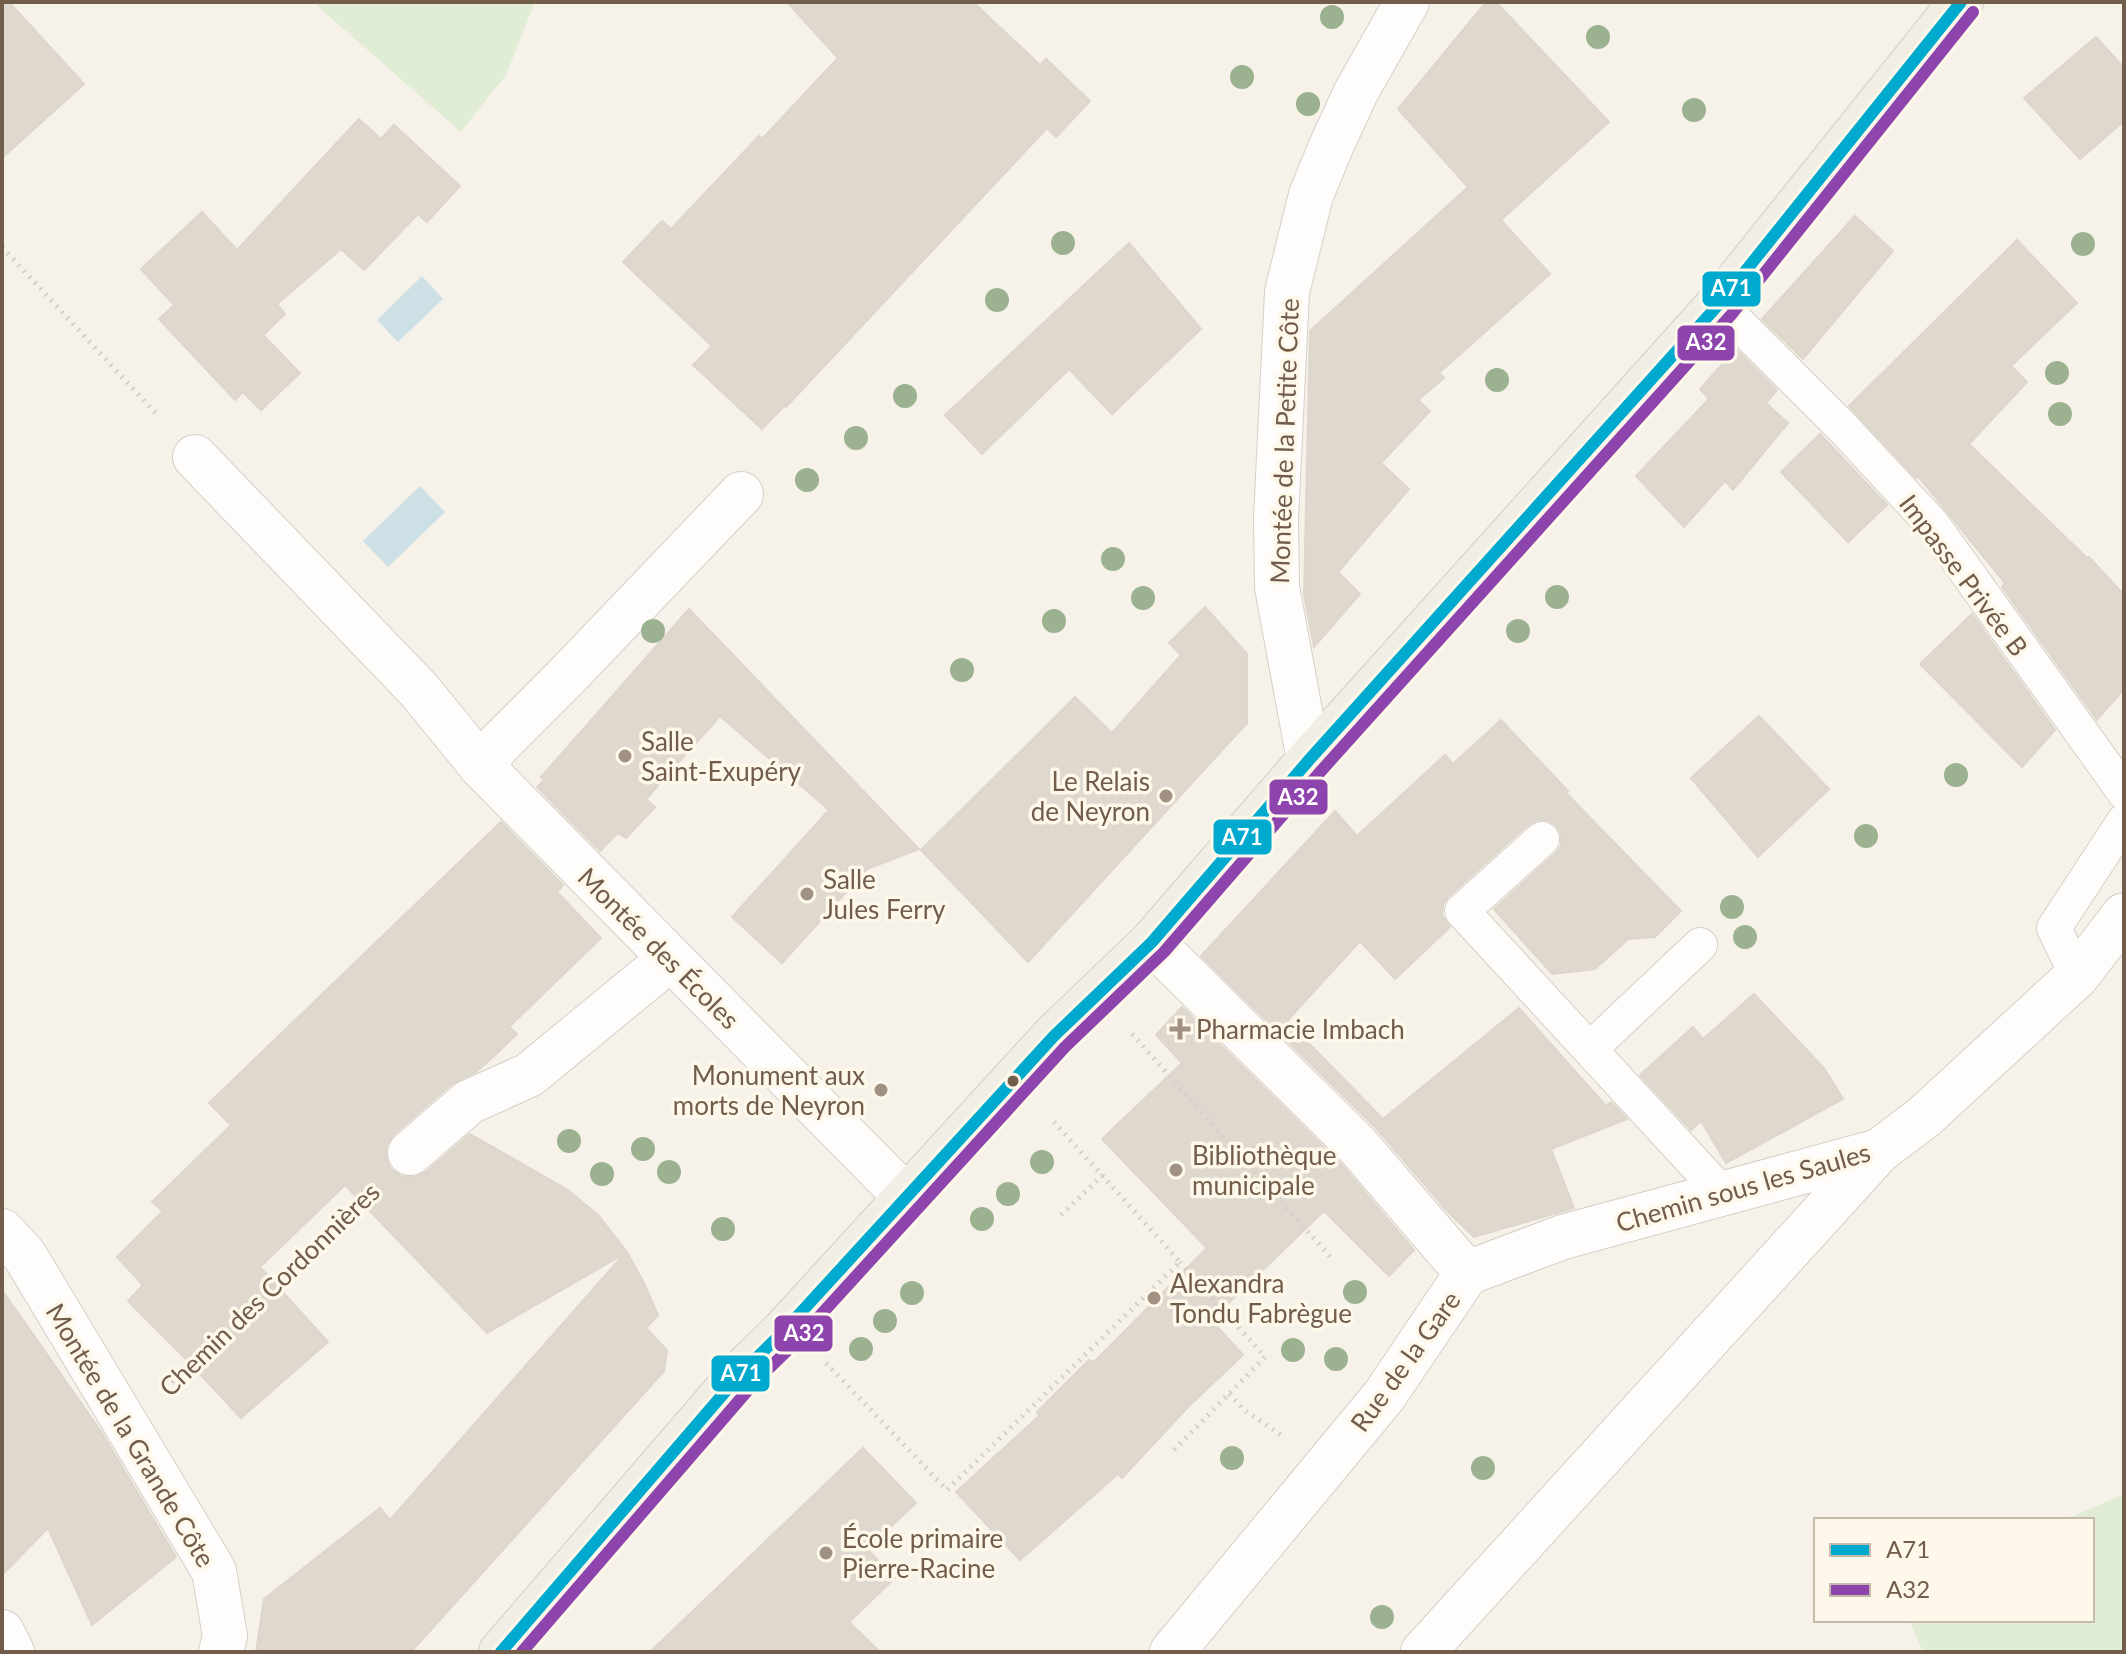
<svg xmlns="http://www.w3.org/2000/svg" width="2126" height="1654" font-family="Lato,sans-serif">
	<rect width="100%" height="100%" fill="#f6f2e9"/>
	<g fill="#e0ecd4">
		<polygon points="313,2 535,2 506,75 461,132"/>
		<polygon points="2124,1494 2124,1652 1923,1652 1909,1620 2092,1620 2092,1520 2064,1520"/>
	</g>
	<g fill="#cce0e5">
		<polygon points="422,276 443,299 398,342 377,320"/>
		<polygon points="420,486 445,512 388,567 363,541"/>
	</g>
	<g fill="#dfd8cf" stroke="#ded6cc" stroke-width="2">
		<polygon points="2,2 9,2 84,84 2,158"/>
		<polygon points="787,2 973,2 1040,65 1046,59 1090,101 1056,137 1047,128 786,407 784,406 762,429 693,365 712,346 623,262 662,221 671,229 759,136 762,139 838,58"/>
		<polygon points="1486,2 1496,2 1609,122 1501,220 1550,274 1439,373 1444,378 1418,400 1430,411 1381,463 1409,489 1338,572 1360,594 1314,647 1304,595 1310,331 1468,187 1398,109"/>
		<polygon points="2096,37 2124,68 2124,121 2080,159 2024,98"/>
		<polygon points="359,119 381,139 394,125 460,186 427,222 418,214 364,270 341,249 277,304 285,314 263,335 300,373 261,410 243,392 235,400 159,319 174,305 141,269 202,212 237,250"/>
		<polygon points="1855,216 1893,251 1803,359 1762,319"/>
		<polygon points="2017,240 2077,303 2011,366 2027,382 1969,444 2087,558 2089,557 2124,595 2124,689 2097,720 2002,587 2005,583 1918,476 1916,478 1849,406"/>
		<polygon points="1129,243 1201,329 1112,414 1069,369 982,454 945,415"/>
		<polygon points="1736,349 1777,390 1766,403 1788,423 1733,490 1725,481 1684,527 1636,476 1709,399 1700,389"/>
		<polygon points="1820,434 1887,505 1848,542 1781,472"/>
		<polygon points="1205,607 1247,654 1247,723 1028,962 921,850 1075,697 1112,733 1181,655 1169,643"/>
		<polygon points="689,609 919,849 867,869 782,963 732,917 829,810 720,716 646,799 655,807 626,838 618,833 600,851 537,787 544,780 541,777"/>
		<polygon points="1972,614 2055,730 2022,767 1920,664"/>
		<polygon points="1759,716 1829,789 1758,857 1691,778"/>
		<polygon points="1501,720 1568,791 1566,793 1681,911 1655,937 1628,939 1595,969 1552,974 1494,909 1555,854 1561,846 1561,834 1556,825 1547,820 1537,820 1529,824 1449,896 1443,904 1442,915 1450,927 1395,979 1360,941 1287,1021 1383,1119 1519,1008 1606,1106 1611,1102 1627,1119 1551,1149 1574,1208 1474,1237 1449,1213 1376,1128 1201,956 1335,811 1357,836 1445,755 1453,764"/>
		<polygon points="501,822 563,885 557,892 601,938 509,1027 517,1034 494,1056 476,1072 453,1083 394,1134 386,1146 386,1158 391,1169 401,1176 415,1177 426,1172 470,1134 568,1190 598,1215 627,1252 643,1281 658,1315 646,1328 667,1350 664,1371 411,1652 256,1652 264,1599 380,1508 390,1520 624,1254 487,1333 345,1185 260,1267 328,1342 241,1418 187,1360 128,1301 143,1285 117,1257 163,1211 152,1202 231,1125 209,1103"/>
		<polygon points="1754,994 1824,1068 1843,1099 1726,1163 1701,1121 1691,1130 1640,1075 1693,1027 1703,1039"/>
		<polygon points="1182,1007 1340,1163 1414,1250 1389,1276 1324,1211 1211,1320 1243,1355 1189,1406 1122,1478 1118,1474 1020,1560 956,1492 1039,1416 1037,1412 1089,1360 1094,1362 1207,1248 1102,1139 1182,1063 1156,1035"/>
		<polygon points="2,1290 102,1433 176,1557 92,1625 48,1528 2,1575"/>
		<polygon points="863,1448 916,1503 867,1549 895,1578 849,1622 880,1652 650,1652"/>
	</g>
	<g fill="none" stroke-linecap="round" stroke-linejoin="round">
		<defs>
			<g id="service">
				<polyline points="1719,304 1845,430 1933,525 2124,792"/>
				<polyline points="1542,839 1462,911 1722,1193"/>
				<polyline points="2077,976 2054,928 2124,821"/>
				<polyline points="1590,1049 1700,945"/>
			</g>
			<g id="minor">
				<polyline points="195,457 419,690 481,766 906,1197"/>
				<polyline points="1309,760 1277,587 1276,519 1287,292 1311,195 1332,144 1356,92 1407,2"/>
				<polyline points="481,766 499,744 566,677 741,494"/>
				<polyline points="1152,942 1358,1146 1467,1273 1384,1396 1172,1652"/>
				<polyline points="410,1153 469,1102 529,1075 670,959"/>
				<polyline points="2,1231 25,1256 214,1571 225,1636 221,1652"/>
				<polyline points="1467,1273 1563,1237 1879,1151 1924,1117 2077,976 2124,915"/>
				<polyline points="2,1632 12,1652"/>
				<polyline points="1423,1652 1879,1151"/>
			</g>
			<polyline id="primary" points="501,1652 743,1371 783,1332 1054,1036 1152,942 1309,760 1719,304 1961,2"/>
		</defs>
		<use href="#service" stroke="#d5cfc8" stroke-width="36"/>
		<use href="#minor" stroke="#d5cfc8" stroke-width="46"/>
		<use href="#primary" stroke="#d5cdc5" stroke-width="46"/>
		<g stroke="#d6d0ca" stroke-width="5" stroke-dasharray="2 6" stroke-linecap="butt">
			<polyline points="2,247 159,417"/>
			<polyline points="1132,1034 1334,1261"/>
			<polyline points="1061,1215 1103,1175"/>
			<polyline points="826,1363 947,1490 1180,1262 1054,1122"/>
			<polyline points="166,1388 372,1190"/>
			<polyline points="1229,1394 1244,1410 1281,1435"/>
			<polyline points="1174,1450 1265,1357 1180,1262"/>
		</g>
		<use href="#service" stroke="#fefdfc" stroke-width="34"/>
		<use href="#minor" stroke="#fefdfc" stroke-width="44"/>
		<use href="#primary" stroke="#f1eee5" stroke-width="44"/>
		<defs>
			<polyline id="bus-1" points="501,1652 743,1371 783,1332 1054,1036 1152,942 1309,760 1719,304 1961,2"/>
			<polyline id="bus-2" points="522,1652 755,1382 795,1343 1065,1047 1164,952 1321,771 1731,315 1973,12"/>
		</defs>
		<use href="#bus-1" stroke="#fef8ea" stroke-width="18"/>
		<use href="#bus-2" stroke="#fef8ea" stroke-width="18"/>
		<use href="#bus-1" stroke="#00a9ce" stroke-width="12"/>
		<use href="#bus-2" stroke="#8e44ad" stroke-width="12"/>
	</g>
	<g fill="#9bb18f">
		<circle cx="1332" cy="17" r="12"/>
		<circle cx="1598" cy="37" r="12"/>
		<circle cx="1242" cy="77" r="12"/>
		<circle cx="1308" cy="104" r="12"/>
		<circle cx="1694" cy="110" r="12"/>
		<circle cx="1063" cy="243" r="12"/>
		<circle cx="2083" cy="244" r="12"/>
		<circle cx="997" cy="300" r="12"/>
		<circle cx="2057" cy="373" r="12"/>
		<circle cx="1497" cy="380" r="12"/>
		<circle cx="905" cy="396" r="12"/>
		<circle cx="2060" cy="414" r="12"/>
		<circle cx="856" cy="438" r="12"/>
		<circle cx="807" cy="480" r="12"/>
		<circle cx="1113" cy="559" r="12"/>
		<circle cx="1557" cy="597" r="12"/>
		<circle cx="1143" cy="598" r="12"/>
		<circle cx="1054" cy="621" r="12"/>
		<circle cx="653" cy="631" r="12"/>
		<circle cx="1518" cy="631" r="12"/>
		<circle cx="962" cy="670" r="12"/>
		<circle cx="1956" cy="775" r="12"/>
		<circle cx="1866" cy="836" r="12"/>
		<circle cx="1732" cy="907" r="12"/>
		<circle cx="1745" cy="937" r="12"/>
		<circle cx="569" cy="1141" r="12"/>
		<circle cx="643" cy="1149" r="12"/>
		<circle cx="1042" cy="1162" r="12"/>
		<circle cx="669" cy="1172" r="12"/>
		<circle cx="602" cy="1174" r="12"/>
		<circle cx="1008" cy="1194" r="12"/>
		<circle cx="982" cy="1219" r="12"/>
		<circle cx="723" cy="1229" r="12"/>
		<circle cx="1355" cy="1292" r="12"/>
		<circle cx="912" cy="1293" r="12"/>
		<circle cx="885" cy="1321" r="12"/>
		<circle cx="861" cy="1349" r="12"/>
		<circle cx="1293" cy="1350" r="12"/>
		<circle cx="1336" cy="1359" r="12"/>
		<circle cx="1232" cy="1458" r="12"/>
		<circle cx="1483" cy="1468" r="12"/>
		<circle cx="1382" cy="1617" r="12"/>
	</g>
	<g fill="#a09182" stroke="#fef8ea" stroke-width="3">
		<circle cx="625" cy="756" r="8"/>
		<circle cx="1166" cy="796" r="8"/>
		<circle cx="807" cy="894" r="8"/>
		<path d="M1176 1017h8v8h8v8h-8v8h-8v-8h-8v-8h8z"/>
		<circle cx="881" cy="1090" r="8"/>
		<circle cx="1176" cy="1170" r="8"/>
		<circle cx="1154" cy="1298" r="8"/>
		<circle cx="826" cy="1553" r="8"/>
	</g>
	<circle fill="#725d4b" stroke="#fef8ea" stroke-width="3" cx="1013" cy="1081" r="7"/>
	<g text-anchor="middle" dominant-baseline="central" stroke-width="7" stroke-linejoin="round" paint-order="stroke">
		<g font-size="26" fill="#725d4b" stroke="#fef8ea">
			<text transform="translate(1284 441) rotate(-88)">Montée de la Petite Côte</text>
			<text transform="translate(1964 575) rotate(53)">Impasse Privée B</text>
			<text transform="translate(659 948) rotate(45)">Montée des Écoles</text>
			<text transform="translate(1743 1187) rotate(-16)">Chemin sous les Saules</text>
			<text transform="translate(269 1289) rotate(-44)">Chemin des Cordonnières</text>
			<text transform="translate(1405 1361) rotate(-54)">Rue de la Gare</text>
			<text transform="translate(131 1435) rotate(59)">Montée de la Grande Côte</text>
		</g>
		<g font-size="26" fill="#725d4b" stroke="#fef8ea" text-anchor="start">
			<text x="641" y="741">Salle<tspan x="641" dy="30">Saint-Exupéry</tspan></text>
			<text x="1150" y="781" text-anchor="end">Le Relais<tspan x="1150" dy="30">de Neyron</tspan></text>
			<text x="823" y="879">Salle<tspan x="823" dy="30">Jules Ferry</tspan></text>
			<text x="1196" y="1029">Pharmacie Imbach</text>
			<text x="865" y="1075" text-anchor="end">Monument aux<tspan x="865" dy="30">morts de Neyron</tspan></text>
			<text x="1192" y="1155">Bibliothèque<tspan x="1192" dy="30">municipale</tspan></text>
			<text x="1170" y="1283">Alexandra<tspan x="1170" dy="30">Tondu Fabrègue</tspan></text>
			<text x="842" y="1538">École primaire<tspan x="842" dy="30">Pierre-Racine</tspan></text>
		</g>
	</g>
	<g stroke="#fef8ea" stroke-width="3">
		<rect x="1701" y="270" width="61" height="38" rx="8" fill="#00a9ce"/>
		<rect x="1676" y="324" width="60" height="38" rx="8" fill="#8e44ad"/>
		<rect x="1268" y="778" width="61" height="38" rx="8" fill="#8e44ad"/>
		<rect x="1212" y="818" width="61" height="38" rx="8" fill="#00a9ce"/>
		<rect x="773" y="1314" width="61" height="39" rx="8" fill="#8e44ad"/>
		<rect x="710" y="1354" width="61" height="39" rx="8" fill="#00a9ce"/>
	</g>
	<g font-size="22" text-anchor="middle" font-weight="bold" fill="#fff">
		<text x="1731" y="296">A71</text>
		<text x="1706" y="350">A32</text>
		<text x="1298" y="805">A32</text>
		<text x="1242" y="845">A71</text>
		<text x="804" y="1341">A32</text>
		<text x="741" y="1381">A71</text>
	</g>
	<rect width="2126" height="1654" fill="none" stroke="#725d4b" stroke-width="8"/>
	<rect x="1814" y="1518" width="280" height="104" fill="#fef8ea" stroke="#c6baaa" stroke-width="2"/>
	<rect x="1830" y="1544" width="40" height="12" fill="#00a9ce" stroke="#c6baaa" stroke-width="2"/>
	<text x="1886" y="1558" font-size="24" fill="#725d4b">A71</text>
	<rect x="1830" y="1584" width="40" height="12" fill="#8e44ad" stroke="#c6baaa" stroke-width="2"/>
	<text x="1886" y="1598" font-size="24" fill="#725d4b">A32</text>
</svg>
